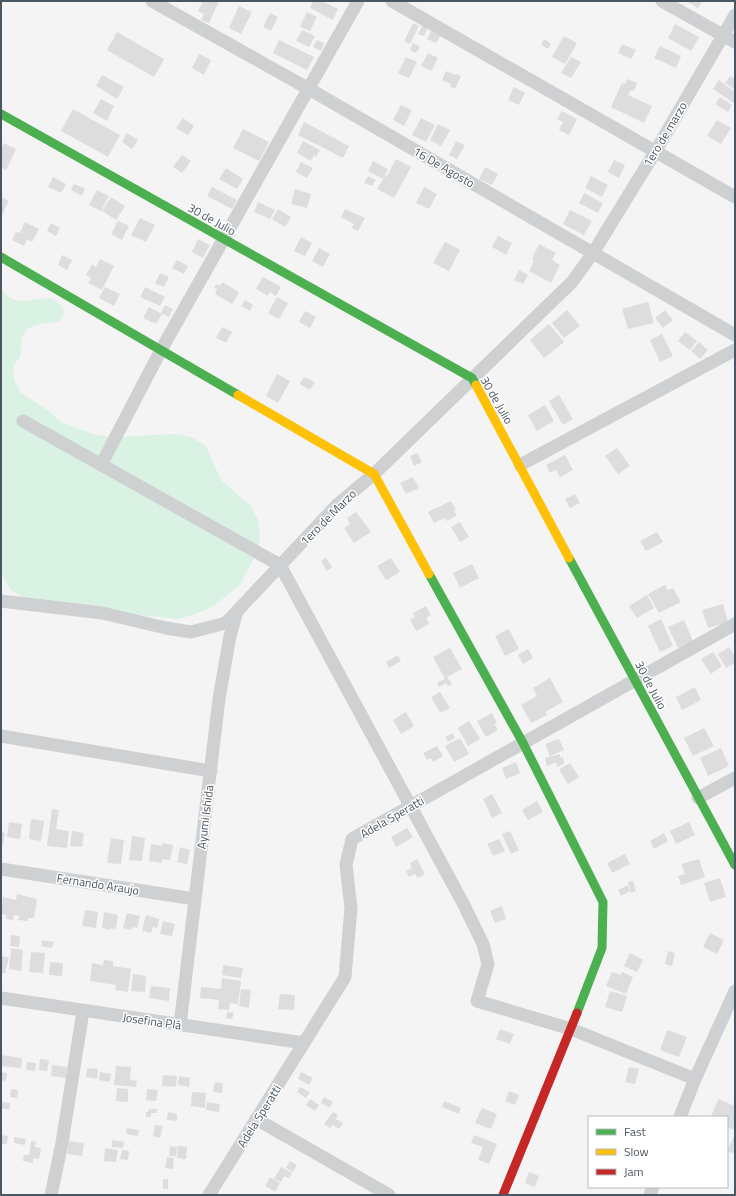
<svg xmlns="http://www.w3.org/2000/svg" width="736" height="1196" font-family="'Titillium Web',sans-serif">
	<rect width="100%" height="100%" fill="#f4f4f4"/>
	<path fill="#d9f2e3" d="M1 289C6 294 10 299 16 300 35 305 55 286 65 314L59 321 35 325 26 330 22 338 20 357 14 364 13 373 15 382 20 392 47 410 61 422 96 435 115 437 174 434 191 437 206 446 221 480 250 505 258 520 260 539 255 556 239 586 212 607 196 614 178 619 103 611 27 600 10 589 1 573Z"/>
	<g fill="#ddddde">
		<polygon points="203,1 219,1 209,23 201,20 204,14 198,11"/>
		<polygon points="313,1 322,1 338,9 333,20 310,8"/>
		<polygon points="686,1 702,1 698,8"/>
		<polygon points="239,6 252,12 241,34 229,28"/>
		<polygon points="307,12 317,17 310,31 300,27"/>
		<polygon points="270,13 278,17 271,31 263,27"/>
		<polygon points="413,23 419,26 410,44 404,41"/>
		<polygon points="423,24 428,27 424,36 418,34"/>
		<polygon points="675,24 699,37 691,51 668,38"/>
		<polygon points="302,30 315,36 309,47 296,41"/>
		<polygon points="431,31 440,36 436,43 427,39"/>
		<polygon points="117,32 164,59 154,77 107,50"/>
		<polygon points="564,36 577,43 565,64 552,57"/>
		<polygon points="544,39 551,44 548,49 541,45"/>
		<polygon points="279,40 314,57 307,70 273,53"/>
		<polygon points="317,40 324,43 321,51 313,47"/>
		<polygon points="413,43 420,47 416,53 410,50"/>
		<polygon points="622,44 636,50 631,59 618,53"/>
		<polygon points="660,46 681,56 676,68 654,58"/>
		<polygon points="428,53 438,58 431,71 421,66"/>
		<polygon points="199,54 211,60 204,75 192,68"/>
		<polygon points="406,57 417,62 409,78 398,73"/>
		<polygon points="571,57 581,62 571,78 561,73"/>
		<polygon points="446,71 455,75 456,74 461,76 455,89 450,86 451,84 442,80"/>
		<polygon points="102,75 124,87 117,99 96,86"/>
		<polygon points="730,76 735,79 735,90 725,83"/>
		<polygon points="627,79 637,83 634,91 631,90 628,95 652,106 644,123 611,107 622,83 625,84"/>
		<polygon points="719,80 735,92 735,104 713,89"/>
		<polygon points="514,87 525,93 519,105 508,100"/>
		<polygon points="720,97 732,105 728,112 715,104"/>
		<polygon points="101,99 114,106 107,121 93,113"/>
		<polygon points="401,105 412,110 404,126 393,120"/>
		<polygon points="73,109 120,135 108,157 61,131"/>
		<polygon points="562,111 577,119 569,135 559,130 563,122 557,119"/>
		<polygon points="183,118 194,126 188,135 176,128"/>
		<polygon points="421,118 435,125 426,142 412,135"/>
		<polygon points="717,120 731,128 721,144 707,136"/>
		<polygon points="304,122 349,146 343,158 298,135"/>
		<polygon points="438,124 450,130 441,146 430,140"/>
		<polygon points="243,129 269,142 259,161 233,148"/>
		<polygon points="127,133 138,140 132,149 122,142"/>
		<polygon points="303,141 320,150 316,157 314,155 311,161 297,153"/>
		<polygon points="456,141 465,145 457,159 449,155"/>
		<polygon points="4,143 16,149 6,170 1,167 1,149"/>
		<polygon points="182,155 191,161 182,173 173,167"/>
		<polygon points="396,159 411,167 394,198 377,189 386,175 387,176"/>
		<polygon points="614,160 625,165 619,178 608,172"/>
		<polygon points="373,161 388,169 383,179 368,171"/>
		<polygon points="301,162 313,168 307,178 296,172"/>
		<polygon points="485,167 498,174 492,185 479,179"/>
		<polygon points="226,168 243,179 237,189 219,179"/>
		<polygon points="368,176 376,180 372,186 364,183"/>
		<polygon points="591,176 608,185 602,197 585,188"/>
		<polygon points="53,177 66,184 61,193 48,187"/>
		<polygon points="74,184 85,189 82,196 71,190"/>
		<polygon points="212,187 237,200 232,209 207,196"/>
		<polygon points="424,187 437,194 429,209 416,203"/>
		<polygon points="295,189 311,194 307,208 291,204"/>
		<polygon points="97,190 109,196 101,211 89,205"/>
		<polygon points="584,193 603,203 598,213 579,203"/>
		<polygon points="1,197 9,201 1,217"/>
		<polygon points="111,197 125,206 116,220 102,211"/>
		<polygon points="258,202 275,210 270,219 254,212"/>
		<polygon points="278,209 291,217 285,227 272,219"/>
		<polygon points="345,209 365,218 358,231 352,228 354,224 341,217"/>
		<polygon points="570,210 592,221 584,235 563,224"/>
		<polygon points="140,218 155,225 146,242 131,235"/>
		<polygon points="118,221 129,226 122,240 111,234"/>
		<polygon points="25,222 39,229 32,242 27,239 24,246 12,240 16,232 20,233"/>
		<polygon points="51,223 60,228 56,236 47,231"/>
		<polygon points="498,236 512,243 506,255 492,247"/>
		<polygon points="301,237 312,243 305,256 294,251"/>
		<polygon points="198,239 210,245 203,258 192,252"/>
		<polygon points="445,242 460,250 449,271 433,263"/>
		<polygon points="539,244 556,253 552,260 560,265 551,283 529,271 534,261 532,259"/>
		<polygon points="319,248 330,254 323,267 312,261"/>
		<polygon points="62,255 72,260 67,270 58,265"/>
		<polygon points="100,259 114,266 102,290 88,283 91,278 86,275 92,264 96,267"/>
		<polygon points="177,260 188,266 184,274 172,268"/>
		<polygon points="519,270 528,275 523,284 514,280"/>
		<polygon points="160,273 169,277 164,287 155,283"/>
		<polygon points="263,277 281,287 276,296 270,292 268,296 256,289"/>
		<polygon points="222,282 239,292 232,304 215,294 217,289 214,287 217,284 220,286"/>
		<polygon points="105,287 120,294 114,306 99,298"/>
		<polygon points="145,287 165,297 160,306 140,297"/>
		<polygon points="277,297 288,303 279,319 268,313"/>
		<polygon points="245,300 253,305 250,311 241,306"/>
		<polygon points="648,302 654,323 628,329 622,309"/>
		<polygon points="165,305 173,309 169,317 161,313"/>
		<polygon points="149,307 162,314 156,324 143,318"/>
		<polygon points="567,310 580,326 564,338 552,323"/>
		<polygon points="665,310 673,320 663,328 655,318"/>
		<polygon points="305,311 316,317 310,328 299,322"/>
		<polygon points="549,324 564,342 544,358 530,340"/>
		<polygon points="222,327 232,332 226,343 216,338"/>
		<polygon points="685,332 697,341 690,350 678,341"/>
		<polygon points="662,334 673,356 660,362 650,340"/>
		<polygon points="699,342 708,350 700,359 691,351"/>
		<polygon points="277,374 290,381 278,403 266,396"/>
		<polygon points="304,377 315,382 310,390 300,384"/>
		<polygon points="559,395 573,419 563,425 549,401"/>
		<polygon points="545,405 554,421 537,431 528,415"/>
		<polygon points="617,448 630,466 618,474 605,456"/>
		<polygon points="417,453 422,462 414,466 410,456"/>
		<polygon points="565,455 573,470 560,477 556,470 550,473 546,465"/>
		<polygon points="413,477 419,488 406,494 400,483"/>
		<polygon points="575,494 580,503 570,508 565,499"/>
		<polygon points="451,501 456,510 454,511 457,516 446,521 445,518 434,523 428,512"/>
		<polygon points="356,512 371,532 354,543 344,528 350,524 347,518"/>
		<polygon points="460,522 469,537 460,542 451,527"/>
		<polygon points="657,532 663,542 646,551 640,541"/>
		<polygon points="326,558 332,567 327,571 321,561"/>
		<polygon points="391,558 400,572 386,580 377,566"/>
		<polygon points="472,564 479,578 460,588 453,573"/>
		<polygon points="665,585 668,590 673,588 681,602 659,613 648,594"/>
		<polygon points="647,595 654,608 637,618 629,606"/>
		<polygon points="723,604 728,622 708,628 702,610"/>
		<polygon points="426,606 431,615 426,618 429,624 416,631 410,620 415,617 413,613"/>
		<polygon points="661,619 673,646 660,652 648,626"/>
		<polygon points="684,620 693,641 678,648 668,627"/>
		<polygon points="509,629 519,649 505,656 495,636"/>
		<polygon points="729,647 735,656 735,663 726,668 718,654"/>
		<polygon points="450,648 462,669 447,677 452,684 448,686 446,683 439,687 437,683 445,679 433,657"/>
		<polygon points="528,649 533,658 523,664 518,655"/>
		<polygon points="713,652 722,666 711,674 701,659"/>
		<polygon points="398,655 401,661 389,668 386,662"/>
		<polygon points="550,678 563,702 545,712 547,715 531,723 521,705 537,696 533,688"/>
		<polygon points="695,687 701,700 682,710 676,697"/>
		<polygon points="440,692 450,708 440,713 431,697"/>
		<polygon points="406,712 414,726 401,734 393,720"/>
		<polygon points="492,713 497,723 494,724 498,730 486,737 477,721"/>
		<polygon points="469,721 480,739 468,746 458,728"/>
		<polygon points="704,728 714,746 693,756 684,738"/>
		<polygon points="453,733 455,738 448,742 445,737"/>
		<polygon points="460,738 469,754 454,762 445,746"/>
		<polygon points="559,739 564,750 550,756 545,744"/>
		<polygon points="437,746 443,756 433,762 431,758 427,760 423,753"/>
		<polygon points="721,748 729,766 708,776 700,758"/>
		<polygon points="560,754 560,758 563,757 564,764 557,767 556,762 547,766 545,758"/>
		<polygon points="516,762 520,773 506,779 502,768"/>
		<polygon points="570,763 579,777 568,784 559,769"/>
		<polygon points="492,794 502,813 492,818 483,799"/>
		<polygon points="537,801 543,812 528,820 522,810"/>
		<polygon points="52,809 59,810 56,829 69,831 67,848 47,846"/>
		<polygon points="31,819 44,821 41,841 29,839"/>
		<polygon points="9,822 22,824 20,839 7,837"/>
		<polygon points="689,822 695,835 676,844 670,831"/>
		<polygon points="407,828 413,837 396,847 391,837"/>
		<polygon points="72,831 84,833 82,847 70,846"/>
		<polygon points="510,831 519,850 511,854 502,834"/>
		<polygon points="1,832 5,833 3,845 1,845"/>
		<polygon points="664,833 668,841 654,849 650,841"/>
		<polygon points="132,836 145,838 142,861 129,860"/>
		<polygon points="111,838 124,840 121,864 107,863"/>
		<polygon points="499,839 505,851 493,856 487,844"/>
		<polygon points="162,843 173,845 170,860 162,859 162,863 149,861 151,844 162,846"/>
		<polygon points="180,847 190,850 187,864 177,862"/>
		<polygon points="625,854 630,864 612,873 607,863"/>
		<polygon points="417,859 425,874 418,878 415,874 409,877 406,871 412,868 410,863"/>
		<polygon points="699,859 705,877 681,885 678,876 685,874 681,864"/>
		<polygon points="720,878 726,897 710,902 704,883"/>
		<polygon points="633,881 636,891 631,893 628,882"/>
		<polygon points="628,885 630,891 621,896 618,890"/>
		<polygon points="17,894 37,899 34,918 28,918 28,921 18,920 19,916 14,915 13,920 6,919 6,915 1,914 3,897 16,900"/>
		<polygon points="502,906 506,919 495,923 490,911"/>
		<polygon points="85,910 98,912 96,928 82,926"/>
		<polygon points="104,912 118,915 116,929 110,928 110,930 102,928"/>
		<polygon points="127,913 140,916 137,928 132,927 131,930 123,928"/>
		<polygon points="146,915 159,919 157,928 153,927 151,933 142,931"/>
		<polygon points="163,921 175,924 172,936 160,934"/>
		<polygon points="710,933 724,940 717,954 703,947"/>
		<polygon points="11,935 20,936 19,947 10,946"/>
		<polygon points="42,940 54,942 52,948 41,946"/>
		<polygon points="11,948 23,950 21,971 9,969"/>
		<polygon points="668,951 675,953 672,966 665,964"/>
		<polygon points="31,952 45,953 43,973 29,972"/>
		<polygon points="630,953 643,960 637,972 624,966"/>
		<polygon points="1,956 9,957 5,973 1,973"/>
		<polygon points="104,960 113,961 113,966 131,969 128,992 115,990 116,985 90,981 92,963 103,965"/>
		<polygon points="50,962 63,963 62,976 49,975"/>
		<polygon points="223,965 243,968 241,978 222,975"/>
		<polygon points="612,972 621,975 622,972 633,977 626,994 606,986"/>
		<polygon points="133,974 146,976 145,992 131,991"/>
		<polygon points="222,978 241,981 238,1004 230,1003 229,1010 218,1009 219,1000 200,998 201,987 221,989"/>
		<polygon points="151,986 170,988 169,1001 149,998"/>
		<polygon points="241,989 251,990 249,1008 239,1006"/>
		<polygon points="610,991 627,996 622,1012 605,1007"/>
		<polygon points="280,994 295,995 294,1010 278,1009"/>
		<polygon points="227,1012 234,1013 232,1019 226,1018"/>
		<polygon points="500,1029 514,1034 510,1044 496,1039"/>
		<polygon points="667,1030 687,1037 679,1057 660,1050"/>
		<polygon points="1,1055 22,1058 21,1068 1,1066"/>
		<polygon points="40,1059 49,1060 47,1071 39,1070"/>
		<polygon points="27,1062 36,1063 35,1071 26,1070"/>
		<polygon points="52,1065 67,1067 66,1078 51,1076"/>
		<polygon points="116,1066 131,1067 130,1080 137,1081 136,1087 114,1085"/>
		<polygon points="629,1067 639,1069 635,1084 625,1082"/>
		<polygon points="87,1068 98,1069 97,1079 86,1077"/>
		<polygon points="1,1072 7,1073 6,1081 1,1080"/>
		<polygon points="100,1072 111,1074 110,1082 99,1080"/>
		<polygon points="301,1072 313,1078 309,1085 298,1079"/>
		<polygon points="163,1075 177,1076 176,1087 162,1086"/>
		<polygon points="179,1076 190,1078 189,1087 178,1085"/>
		<polygon points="215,1082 223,1083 222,1093 213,1092"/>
		<polygon points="300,1087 310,1092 306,1098 297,1092"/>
		<polygon points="117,1088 128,1089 128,1102 116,1101"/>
		<polygon points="11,1089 18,1090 17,1098 10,1097"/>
		<polygon points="147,1089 158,1090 156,1101 146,1100"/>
		<polygon points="509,1091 519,1095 515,1105 505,1101"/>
		<polygon points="192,1092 206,1093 205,1108 191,1106"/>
		<polygon points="324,1097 333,1102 330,1108 321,1103"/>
		<polygon points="310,1099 319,1105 315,1111 306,1105"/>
		<polygon points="718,1099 735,1106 734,1130 727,1127 727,1117 711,1117"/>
		<polygon points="444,1101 461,1108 459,1114 442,1107"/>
		<polygon points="1,1102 10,1103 9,1110 1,1108"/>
		<polygon points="207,1102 220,1104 219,1112 206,1110"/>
		<polygon points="482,1108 497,1114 491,1129 475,1123"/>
		<polygon points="149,1109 157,1109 157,1113 151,1113 151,1117 146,1117 146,1112 148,1112"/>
		<polygon points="168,1112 177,1114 177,1121 167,1120"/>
		<polygon points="333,1112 338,1115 336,1119 343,1123 339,1129 333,1125 330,1128 324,1124"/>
		<polygon points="155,1125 163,1126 160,1138 153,1136"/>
		<polygon points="127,1128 139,1130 138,1136 126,1134"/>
		<polygon points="1,1135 8,1136 7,1144 1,1144"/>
		<polygon points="474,1135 497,1144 489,1164 478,1160 483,1147 471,1143"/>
		<polygon points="734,1136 735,1137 735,1154 727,1151"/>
		<polygon points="14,1137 26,1139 25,1145 14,1143"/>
		<polygon points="112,1140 124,1142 123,1148 112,1147"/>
		<polygon points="31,1141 36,1142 35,1147 41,1148 39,1159 33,1158 33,1163 23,1161 24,1155 29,1155"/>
		<polygon points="69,1141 84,1143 82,1156 67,1154"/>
		<polygon points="170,1146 177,1147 176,1156 169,1156"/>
		<polygon points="178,1146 187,1147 186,1159 177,1158"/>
		<polygon points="105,1148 118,1150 116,1162 104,1161"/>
		<polygon points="122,1150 129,1151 128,1160 120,1159"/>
		<polygon points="167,1157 174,1158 173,1169 165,1168"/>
		<polygon points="290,1161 297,1165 293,1172 286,1168"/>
		<polygon points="281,1167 292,1173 289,1178 284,1176 281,1182 274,1179"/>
		<polygon points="529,1172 539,1176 535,1187 525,1183"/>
		<polygon points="270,1177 280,1183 275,1192 265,1186"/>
		<rect x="163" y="1179" width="5" height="10"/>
	</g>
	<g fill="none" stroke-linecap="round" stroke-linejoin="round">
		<g stroke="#ced0d2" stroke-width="13">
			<polyline points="152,1 309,89 735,335"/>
			<polyline points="392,1 735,197"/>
			<polyline points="662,1 735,42"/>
			<polyline points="23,421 280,565 464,905 483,944 488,964 477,1001 571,1029 695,1079"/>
			<polyline points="101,465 161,350 358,1"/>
			<polyline points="520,465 735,350"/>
			<polyline points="1,601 102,613 166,628 191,632 226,623 337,505 374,474 572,282 593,253 655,152 735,15"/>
			<polyline points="1,736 211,771"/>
			<polyline points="698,798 735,778"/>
			<polyline points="1,869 195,899"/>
			<polyline points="1,998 304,1043"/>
			<polyline points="180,1025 219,699 230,636 236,615"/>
			<polyline points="680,1117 695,1079 735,991"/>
			<polyline points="256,1119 389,1195"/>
			<polyline points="51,1195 62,1143 83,1011"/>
			<polyline points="209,1195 345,977 351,908 346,865 352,839 735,624"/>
			<polyline points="650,1195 653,1187"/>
		</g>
		<g stroke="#4caf50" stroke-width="9">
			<polyline points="1,114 472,378 476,385"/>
			<polyline points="1,257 238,395"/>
			<polyline points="569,558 735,865"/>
			<polyline points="429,574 523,743 603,902 602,948 577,1013"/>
		</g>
		<g stroke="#ffc107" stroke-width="9">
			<polyline points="476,385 569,558"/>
			<polyline points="238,395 374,474 429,574"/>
		</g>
		<polyline stroke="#c62828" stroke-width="9" points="503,1195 577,1013"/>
	</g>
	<g text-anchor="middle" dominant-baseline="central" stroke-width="3" stroke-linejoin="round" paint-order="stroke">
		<g font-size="12" fill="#4a5661" stroke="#fff">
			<text transform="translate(665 134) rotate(-59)">1ero de marzo</text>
			<text transform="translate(444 167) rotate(30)">16 De Agosto</text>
			<text transform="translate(212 219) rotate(29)">30 de Julio</text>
			<text transform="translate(497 400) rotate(60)">30 de Julio</text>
			<text transform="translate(328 517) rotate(-45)">1ero de Marzo</text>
			<text transform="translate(651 685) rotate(62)">30 de Julio</text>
			<text transform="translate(205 817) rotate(-83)">Ayumi Ishida</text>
			<text transform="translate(392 817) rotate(-30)">Adela Speratti</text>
			<text transform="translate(98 884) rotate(9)">Fernando Araujo</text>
			<text transform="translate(152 1021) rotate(8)">Josefina Plá</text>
			<text transform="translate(259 1116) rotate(-58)">Adela Speratti</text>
		</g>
	</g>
	<rect width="736" height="1196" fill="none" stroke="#4a5661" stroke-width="4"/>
	<rect x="588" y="1116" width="140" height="72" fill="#ffffff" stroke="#b7bbc0"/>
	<rect x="596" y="1129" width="20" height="6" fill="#4caf50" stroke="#b7bbc0"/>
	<text x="624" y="1136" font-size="12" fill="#4a5661">Fast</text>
	<rect x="596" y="1149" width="20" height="6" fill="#ffc107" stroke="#b7bbc0"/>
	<text x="624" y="1156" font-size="12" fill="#4a5661">Slow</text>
	<rect x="596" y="1169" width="20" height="6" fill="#c62828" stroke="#b7bbc0"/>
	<text x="624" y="1176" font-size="12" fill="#4a5661">Jam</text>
</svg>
